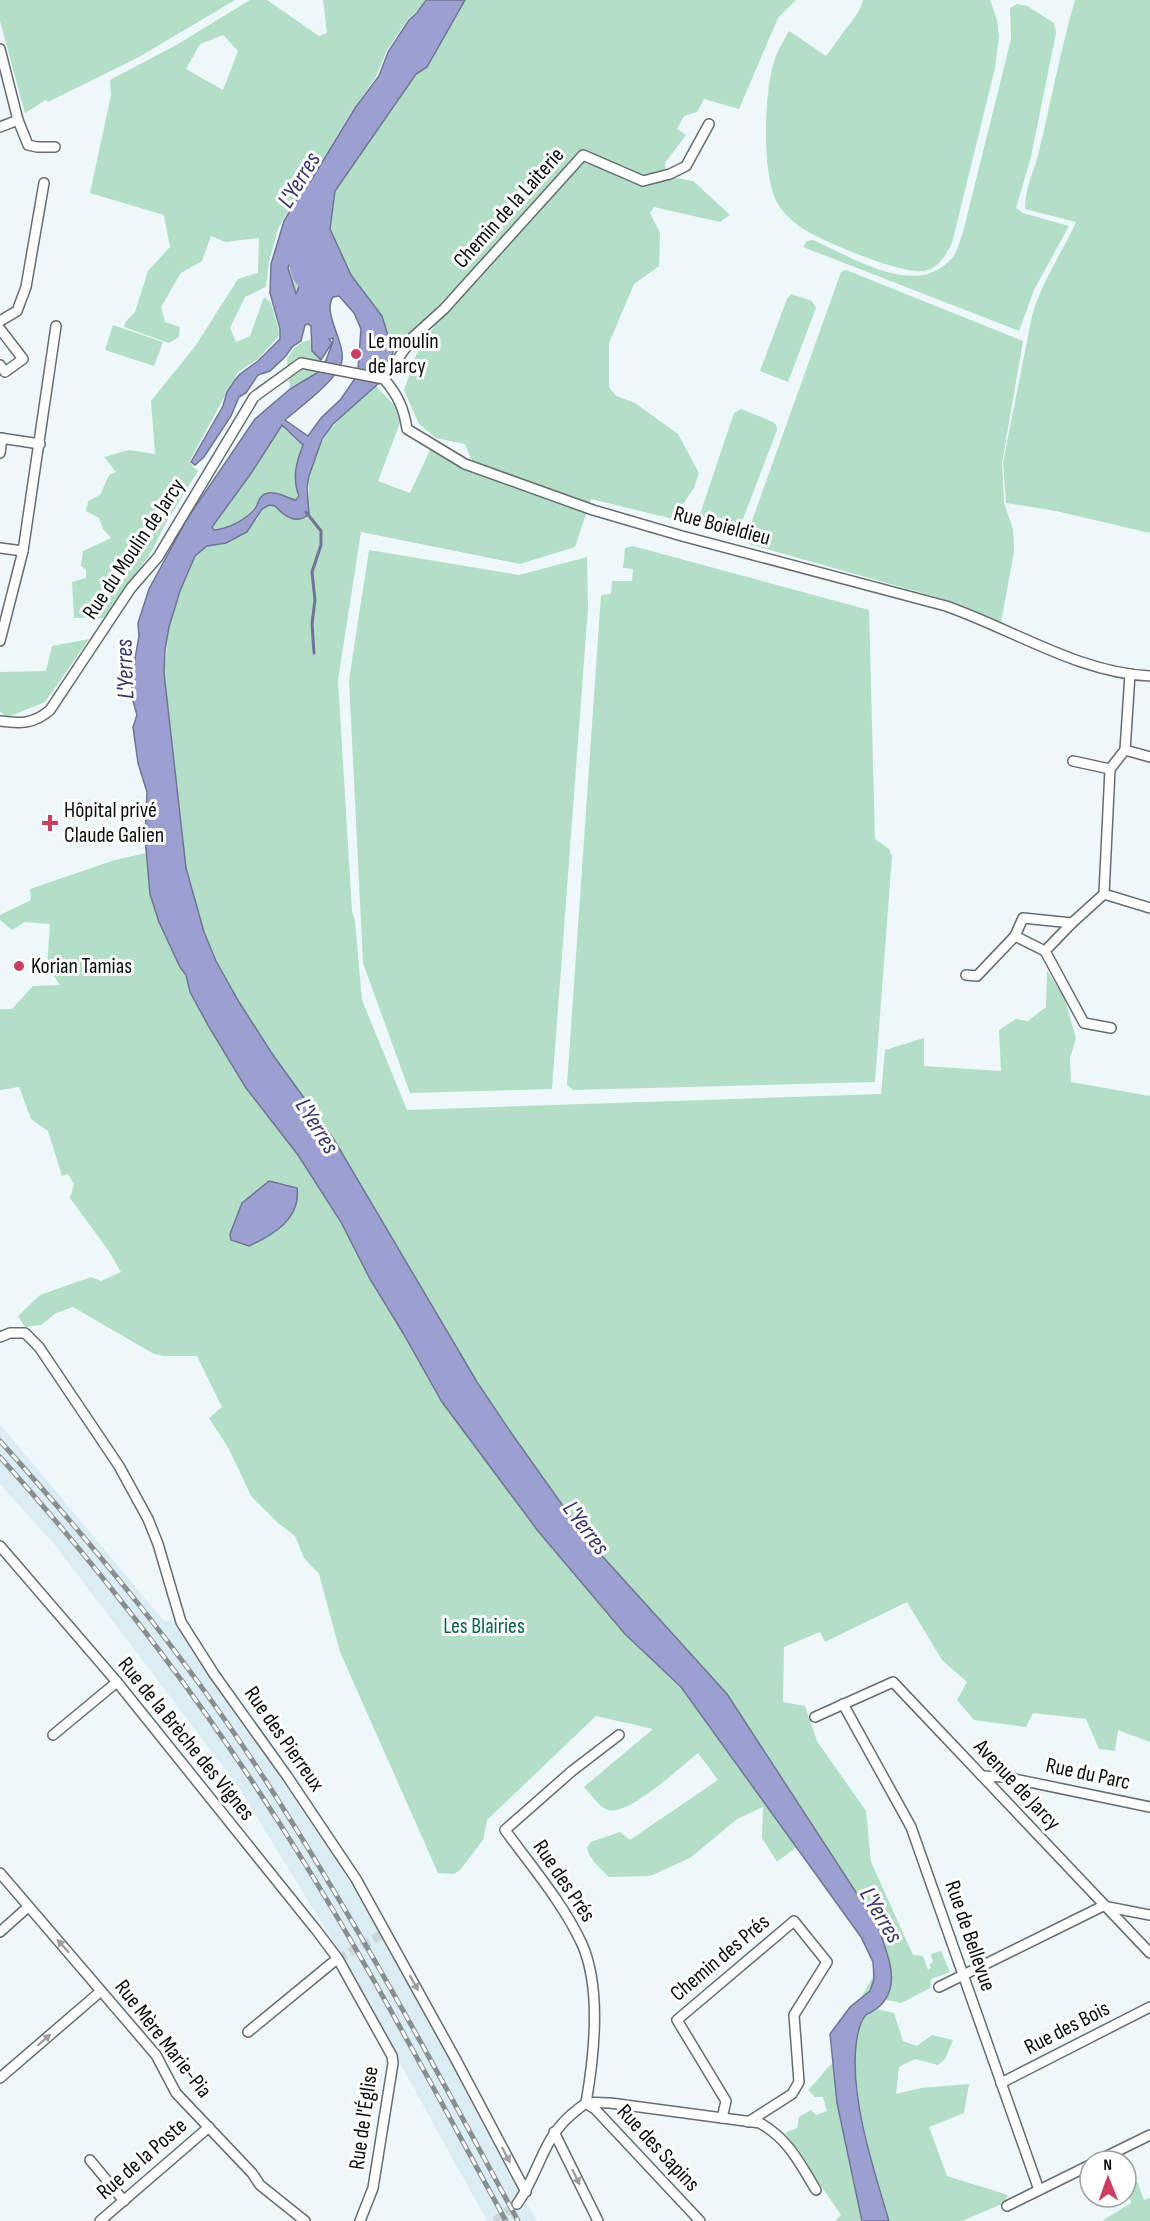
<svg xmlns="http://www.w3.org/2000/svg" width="1150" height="2221" font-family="'Sofia Sans Condensed',sans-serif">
	<rect width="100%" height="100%" fill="#eef8fb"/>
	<polygon fill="#dbecf3" points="0,1424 164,1621 174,1621 341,1867 408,1980 537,2221 487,2221 335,1945 238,1786 55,1545 0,1484"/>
	<g fill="#b2dfc6" fill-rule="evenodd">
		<polygon points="0,0 235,0 139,57 48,102 46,100 25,113 0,21"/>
		<path d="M250 0H267L319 36 327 33 323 0H425L418 11 408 19 387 50 376 77 351 112 311 179 299 191 278 229 269 262 266 287 245 297 230 328 236 342 250 336 264 297 271 303 279 331V336L258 359 238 372 189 462 198 471 164 526 153 549 107 618H74L72 582 86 578V570L81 566 83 551 111 538 103 529 99 518 86 511 88 501 100 495 109 475 116 472 104 457 129 450 155 454 151 401 196 345 238 279 258 273 259 238 226 242 211 236 202 261 181 273 161 307 165 322 180 327 179 337 169 343 124 327 126 321 135 312 148 271 170 247 164 215 90 193 111 95 110 80 178 44ZM223 35 238 51 223 90 186 69 200 44Z"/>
		<path d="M465 0H796L778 18 739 109 704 99 697 112 684 116 677 129 686 135 665 163 666 176 693 181 730 215 720 222 654 207 650 213 660 233 659 266 634 284 609 343V387L616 396 635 403 678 434 699 473 694 488 673 519 591 499 575 547 520 564 361 532 338 680 352 911 355 921 362 1000 407 1110 881 1094 885 1050 924 1038V1066L1001 1071 999 1030 1016 1019 1028 1021 1046 1007 1047 970 1065 1000 1076 1038 1070 1058 1071 1082 1150 1096V1742L1118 1730 1115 1751 1099 1749 1086 1719 1033 1713 1026 1727 974 1720 957 1700 967 1682 942 1660 907 1602 825 1642 820 1632 784 1647 783 1702 805 1706 817 1741 866 1811 871 1862 913 1955 923 1956 928 1970 931 1968 929 1965 933 1962 931 1954 941 1951 950 1972 931 1979 930 1988 901 2003 872 1997 859 2001 881 1963 798 1846 777 1862 762 1838 763 1807 737 1819 690 1858 650 1876 609 1877C600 1868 590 1860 587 1848L591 1842 620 1832 630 1840 718 1780 698 1753C680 1767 629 1816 608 1810 599 1807 591 1794 584 1787L653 1729 596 1716 487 1820 483 1840 460 1870 454 1874 438 1873 340 1652 319 1574 304 1558 295 1536 278 1523 251 1496 229 1449 209 1418 222 1407 197 1356H163L154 1354 73 1307 56 1313 41 1325 25 1327 18 1316 40 1295 91 1277 101 1281 121 1272 108 1250 70 1198 74 1184 68 1174 62 1176 48 1131 31 1119 19 1087 0 1090V1009H12L33 986 60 985 47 966 50 924 25 922 12 930 0 920V915L31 900 30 889 115 860 146 853 150 894 180 967 186 975 190 992 246 1088 298 1155 341 1221 370 1279 403 1333 442 1402 527 1456 477 1382 333 1138 273 1055 239 1002 216 961 204 932 194 898 186 868 164 673 169 627 180 591 195 556 207 546 226 543 257 520 262 509 269 505 275 506 283 515 309 514C304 444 329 428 376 386L395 406 400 423 378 481 410 493 430 450 477 473 465 444 436 438 419 424 404 390 417 353 465 279 393 352 382 316 351 275 330 229 335 191 416 73 427 67Z"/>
		<path d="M863 0H990L997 20 999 37 995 68 952 243C945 256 939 268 924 271 902 275 819 240 800 227 793 221 782 212 778 204 761 177 764 89 775 59 778 50 784 40 789 31L826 56 859 11Z"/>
		<path d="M1075 0H1150V533L1056 511 1006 503 1003 462 1032 316C1041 283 1062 253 1076 222L1025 209C1025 189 1033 173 1038 155 1051 103 1060 51 1075 0Z"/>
		<path d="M1017 4 1027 6 1054 23 1056 33 1031 157 1016 208 1023 213 1069 226 1034 290 1019 331 803 247 807 241 813 240C853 257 916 300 952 258 958 251 960 240 963 232L1011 39 1010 8Z"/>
		<path d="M297 237C301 256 304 277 296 295L288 268Z"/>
		<polygon points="846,270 1023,341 1002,463 1004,503 1013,529 1014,552 1001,622 954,602 749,544 749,529 841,272"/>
		<polygon points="791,294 812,301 816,308 788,382 760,371 787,299"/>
		<polygon points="113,325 163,342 154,366 105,350"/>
		<path d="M310 340 312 351 321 360C318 378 306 381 290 389L287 359C293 349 298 342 310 340Z"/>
		<polygon points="741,409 773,422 776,425 777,430 740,527 728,530 704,523 701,518 701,511 734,413"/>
		<path d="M281 425 303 445C297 463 292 478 299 496L297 500 277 494 258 501C251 516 231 529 214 530L211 527 252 472Z"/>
		<polygon points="633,546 869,610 875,839 889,849 892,856 875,1082 573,1090 567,1085 601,595 611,594 612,581 632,581 633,569 623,568 625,548"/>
		<polygon points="369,550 519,575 587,557 588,608 552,1089 410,1093 363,963 349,680"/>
		<polygon points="89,639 45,702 8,717 0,712 0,672 46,671 52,646"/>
		<path d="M877 2009 894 2013 903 2041 917 2046 932 2035 953 2040 945 2059 938 2065 915 2059 899 2067 896 2094 921 2088 969 2084 964 2113 929 2127 947 2176 1008 2195 1004 2203 962 2221H889C876 2178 837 2054 866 2016 868 2013 874 2011 877 2009Z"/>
		<path d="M833 2063 837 2103 862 2221H835L841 2215 785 2133 797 2128 799 2117 811 2110 816 2115 827 2111 823 2097H815L808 2090C818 2081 823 2071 833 2063Z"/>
		<polygon points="1137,2181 1144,2200 1150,2198 1150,2221 1102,2221 1131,2203 1128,2187"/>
	</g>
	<g fill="#9ca0d0" stroke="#707496" stroke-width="1.5" fill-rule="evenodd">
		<path d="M426 0H465L427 67 416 74 335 191 330 229 351 275 382 316 393 352 391 364 379 383 333 424 322 439 309 476 307 488 309 514C297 525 285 517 275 506L269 505 262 509 247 532 226 543 207 546 195 556 180 591 169 627 165 650 164 673 186 868 204 932 216 961 239 1002 273 1055 333 1138 477 1382 512 1434 585 1537 727 1694 878 1926C883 1944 896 1970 890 1989 888 1997 882 2006 874 2010 874 2011 867 2014 866 2015 860 2021 857 2037 856 2045 850 2098 874 2171 889 2221H862L837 2103 830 2034 850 2007 870 1991 874 1979 873 1962 861 1937 681 1687 625 1634 538 1531 442 1402 403 1333 370 1279 341 1222 298 1155 246 1088 209 1027 190 992 186 975 180 967 159 922 150 894 145 837 147 792 138 763 133 727 137 715 133 701 131 682 139 636 138 623 149 589 187 519 255 419 290 389 322 370 333 342V338L329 339 332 343 321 360 312 351 311 326 308 324 305 325 301 341 293 346 285 357 270 371 258 375 246 393 239 397 231 416 204 457 195 465 191 462 223 406 227 392 235 380 240 374 258 361 280 339V329L270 293 271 264 284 221 301 192 312 179 355 108 379 76 388 52 409 20 417 13ZM297 239C303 254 304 279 296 294L288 268ZM339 296 354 313 361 329 358 369 356 377 341 399 321 418 308 436 285 420C299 408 341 377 342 360 345 341 322 313 333 297ZM282 425 303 445C296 463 292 478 299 496L296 500C287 498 277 491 268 493 260 494 259 501 256 507 248 519 228 529 214 530L212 527 252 472Z"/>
		<path d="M269 1181 297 1188C301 1219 273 1235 249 1246L231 1240 230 1234 242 1203Z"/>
	</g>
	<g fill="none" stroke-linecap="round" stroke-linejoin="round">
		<polyline stroke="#707496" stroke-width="3" points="306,512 321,531 321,545 312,572 315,600 312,624 314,653"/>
		<polyline stroke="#9ca0d0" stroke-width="16" points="300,222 299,243 296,260 300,275 315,294"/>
		<g stroke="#ccd5d8" stroke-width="9" stroke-dasharray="9 4.5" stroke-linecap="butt">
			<polyline points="338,1959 386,1932"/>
			<polyline points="495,2221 517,2204"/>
		</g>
		<defs>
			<g id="minor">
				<polyline points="0,49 18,120 28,145 37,147 55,147"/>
				<polyline points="0,127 18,120"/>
				<polyline points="0,321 17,311 26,287 44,183"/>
				<polyline points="0,329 23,359 5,372 0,365"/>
				<polyline points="384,379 413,337 444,309 583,155 643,181 670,174 686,166 709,124"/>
				<polyline points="0,438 40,444"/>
				<polyline points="0,453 2,438"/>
				<polyline points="0,548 23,551"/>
				<polyline points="0,641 23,551 56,326"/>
				<polyline points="1130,674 1125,750 1110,769 1104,894 1150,908"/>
				<path d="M0 721C20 724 34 724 50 710L131 588 158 557 254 397 301 363 384 379C398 395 404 409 407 429L465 464 593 510 682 536 946 606C1012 629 1079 673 1150 676"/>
				<polyline points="1125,750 1150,757"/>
				<polyline points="1073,761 1110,769"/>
				<polyline points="1072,923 1045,951 1084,1023 1111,1028"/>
				<polyline points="1015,936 1045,951"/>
				<polyline points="966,975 977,976 1015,936 1023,918 1072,923 1104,894"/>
				<polyline points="0,1337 10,1333 25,1333 39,1347 119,1466 148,1519 158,1544 181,1622 214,1674 287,1776 356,1879 455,2058 526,2192"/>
				<polyline points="0,1546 117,1682 317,1931 338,1959 392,2056 393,2063 373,2188 360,2221"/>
				<polyline points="843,1704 911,1827 1039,2190"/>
				<polyline points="815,1717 893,1682 1150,1953"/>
				<polyline points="53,1735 117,1682"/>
				<polyline points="982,1776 1005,1777 1150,1807"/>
				<polyline points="0,1873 156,2055 176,2093 252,2173 260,2185 305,2221"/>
				<polyline points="0,1932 28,1907"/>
				<polyline points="939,1987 1103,1906 1150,1915"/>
				<polyline points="248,2032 332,1963 338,1959"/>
				<polyline points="0,2078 101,1991"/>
				<polyline points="1001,2083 1150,2007"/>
				<path d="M586 2103C594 2057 602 1989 582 1944 563 1903 532 1867 505 1830L572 1771 619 1735"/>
				<polyline points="587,2104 595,2109 700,2221"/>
				<polyline points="722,2118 726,2101 677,2020 794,1921 827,1962 794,2015 799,2082 792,2094 748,2122"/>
				<polyline points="554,2132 598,2221"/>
				<polyline points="90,2160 124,2201"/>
				<polyline points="1097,2161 1150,2135"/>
				<path d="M517 2204C539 2174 542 2139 572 2114 576 2111 582 2105 587 2103 594 2102 603 2103 610 2103L760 2123C789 2140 799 2162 816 2190"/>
				<polyline points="1007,2206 1090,2165"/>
				<polyline points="100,2221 209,2127"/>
			</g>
		</defs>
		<use href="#minor" stroke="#656d70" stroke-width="12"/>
		<use href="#minor" stroke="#fff" stroke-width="9"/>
		<defs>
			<g id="rail">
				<path d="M0 1441C94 1546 185 1656 262 1775 355 1919 437 2070 518 2221"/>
				<path d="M0 1457C110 1580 210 1711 297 1851 372 1971 438 2097 506 2221"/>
			</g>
		</defs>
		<use href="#rail" stroke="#888f91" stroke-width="5"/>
		<use href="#rail" stroke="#fff" stroke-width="3" stroke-dasharray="9" stroke-linecap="butt"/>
	</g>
	<defs><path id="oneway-solid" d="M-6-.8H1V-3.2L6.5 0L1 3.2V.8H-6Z" transform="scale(1.5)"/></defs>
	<g fill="#9d9f9f">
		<use href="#oneway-solid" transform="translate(63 1946) rotate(-131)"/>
		<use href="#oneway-solid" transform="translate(414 1983) rotate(61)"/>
		<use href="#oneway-solid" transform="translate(44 2040) rotate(-41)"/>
		<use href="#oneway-solid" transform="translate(506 2155) rotate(62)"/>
		<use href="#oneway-solid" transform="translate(576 2177) rotate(64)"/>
	</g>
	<g fill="#cc3d5f" stroke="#fff" stroke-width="2">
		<circle cx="356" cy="354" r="6"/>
		<path d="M47 814h6v6h6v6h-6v6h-6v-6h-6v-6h6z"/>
		<circle cx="19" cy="966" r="6"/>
	</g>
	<g text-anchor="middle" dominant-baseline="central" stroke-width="6" stroke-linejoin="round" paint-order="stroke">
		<g font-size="22" fill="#0b0e0f" stroke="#fff">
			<text transform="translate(509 208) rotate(-48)">Chemin de la Laiterie</text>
			<text transform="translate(722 526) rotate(15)">Rue Boieldieu</text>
			<text transform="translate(134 549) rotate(-56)">Rue du Moulin de Jarcy</text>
			<text transform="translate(186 1739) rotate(51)">Rue de la Brèche des Vignes</text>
			<text transform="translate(284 1739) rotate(55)">Rue des Pierreux</text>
			<text transform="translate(1088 1774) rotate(12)">Rue du Parc</text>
			<text transform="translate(1017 1785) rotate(47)">Avenue de Jarcy</text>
			<text transform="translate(564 1881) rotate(56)">Rue des Prés</text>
			<text transform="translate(970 1936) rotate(71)">Rue de Bellevue</text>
			<text transform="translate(720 1958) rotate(-40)">Chemin des Prés</text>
			<text transform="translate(1067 2028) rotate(-27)">Rue des Bois</text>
			<text transform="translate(163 2039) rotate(52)">Rue Mère Marie-Pia</text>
			<text transform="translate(364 2118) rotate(-82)">Rue de l'Église</text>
			<text transform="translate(658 2148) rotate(47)">Rue des Sapins</text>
			<text transform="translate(142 2159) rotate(-41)">Rue de la Poste</text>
		</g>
		<g font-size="22" fill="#0b0e0f" stroke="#fff" text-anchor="start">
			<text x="368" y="341">Le moulin<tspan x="368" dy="25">de Jarcy</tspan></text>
			<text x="64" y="810">Hôpital privé<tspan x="64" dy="25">Claude Galien</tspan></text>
			<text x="31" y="966">Korian Tamias</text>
		</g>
		<g font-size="22" fill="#046642" stroke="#fff">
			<text x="484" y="1626">Les Blairies</text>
		</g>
		<g font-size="24" font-style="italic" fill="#363672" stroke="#fff">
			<text transform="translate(299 180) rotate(-59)">L'Yerres</text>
			<text transform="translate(125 669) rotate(-92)">L'Yerres</text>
			<text transform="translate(317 1126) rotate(58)">L'Yerres</text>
			<text transform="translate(586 1528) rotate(53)">L'Yerres</text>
			<text transform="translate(881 1915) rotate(59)">L'Yerres</text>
		</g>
	</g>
	<g transform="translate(1108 2179) rotate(359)"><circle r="28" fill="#ffffff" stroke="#9d9f9f" stroke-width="1.5"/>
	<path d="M0-4.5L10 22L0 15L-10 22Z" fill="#cc3d5f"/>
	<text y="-9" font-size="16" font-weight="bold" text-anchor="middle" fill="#0b0e0f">N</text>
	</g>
</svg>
